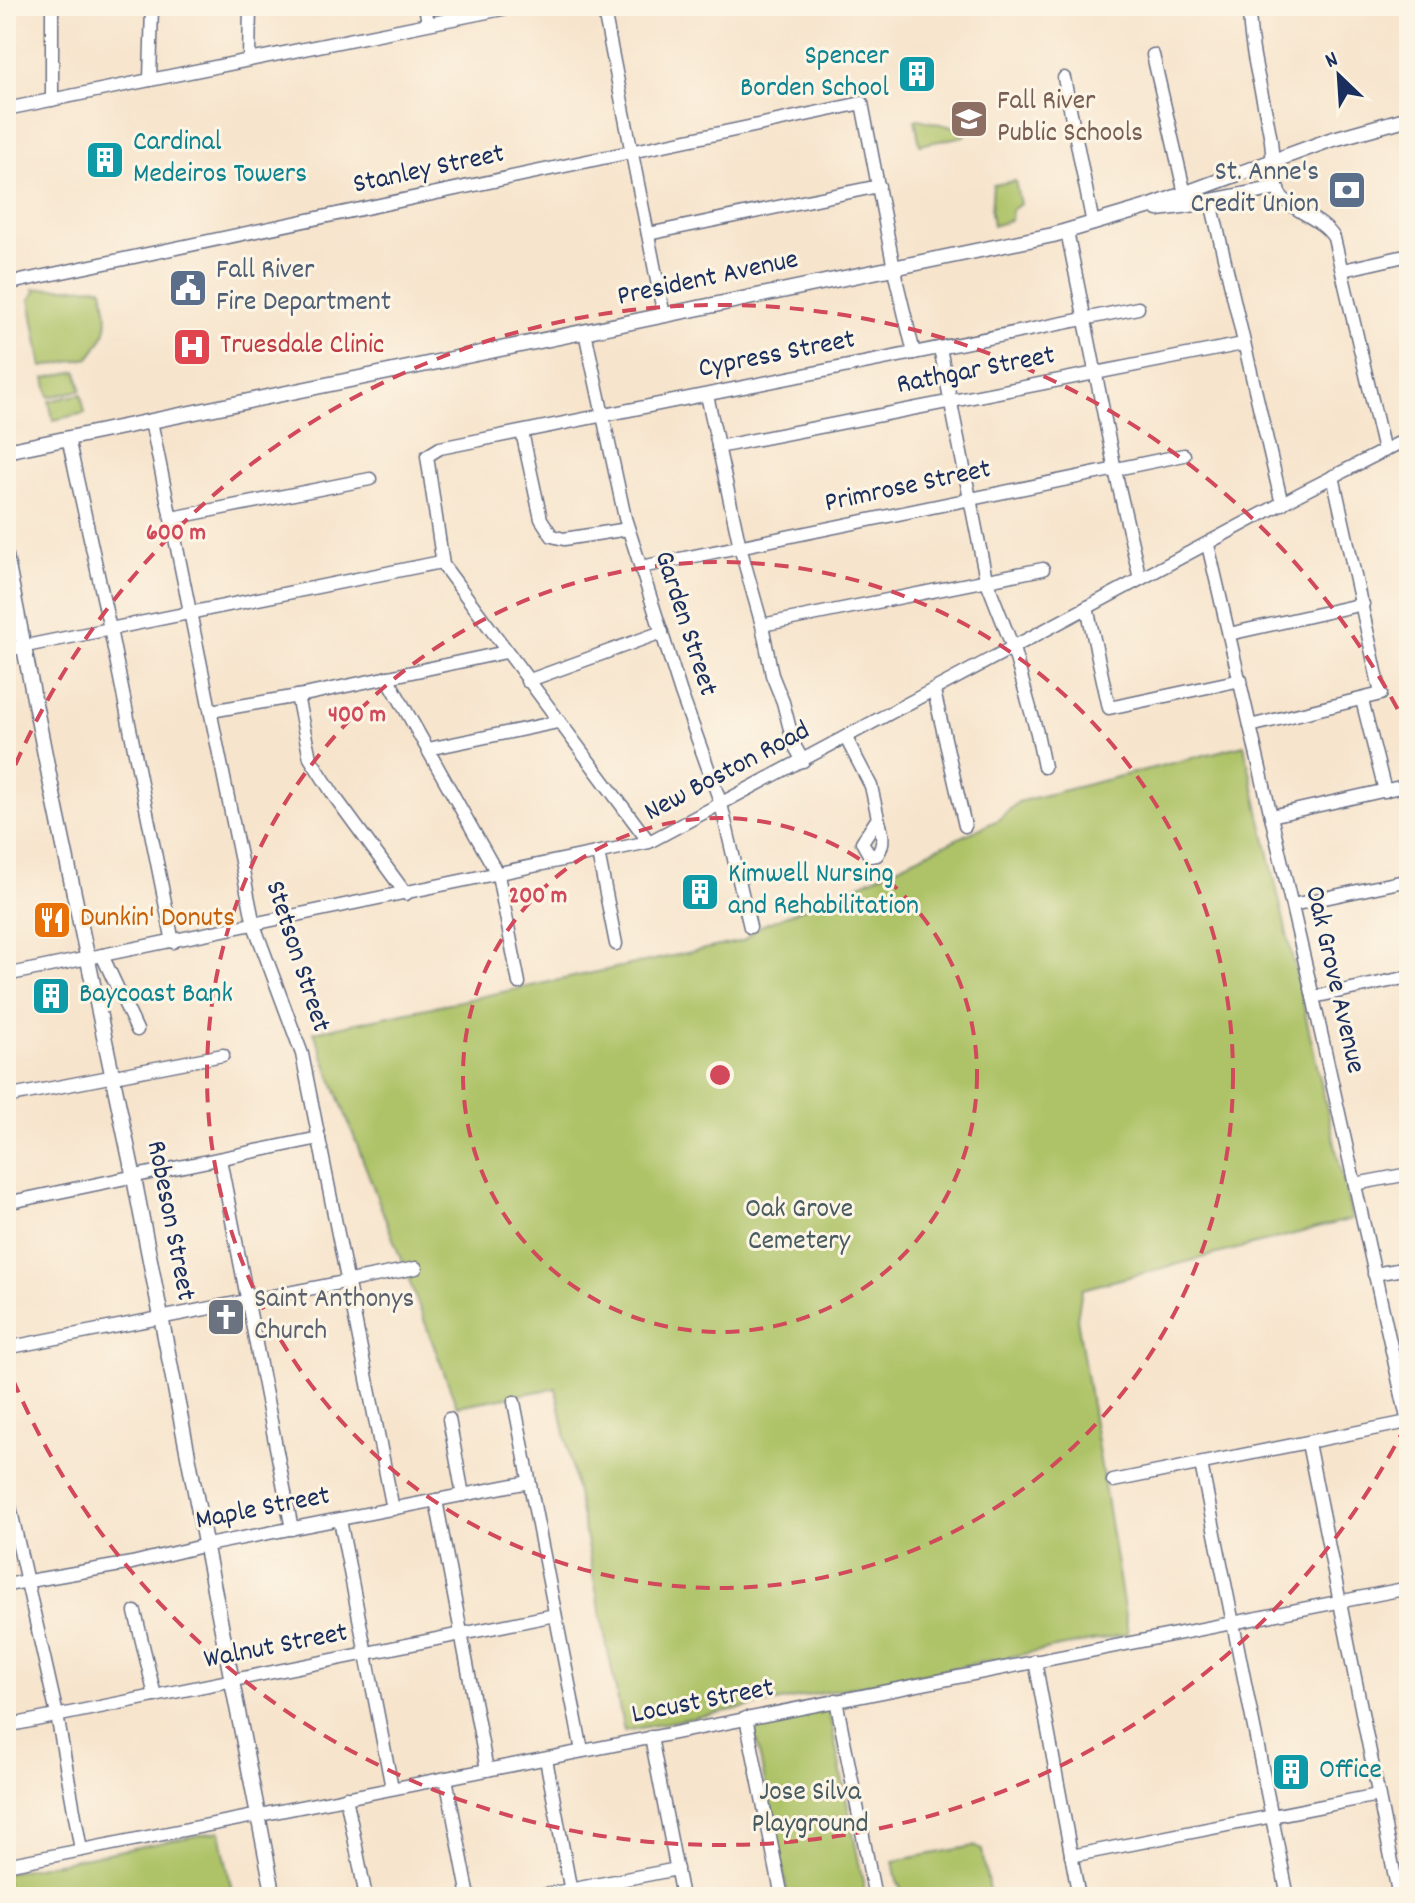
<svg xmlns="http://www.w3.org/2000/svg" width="1415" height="1903" font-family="Dekko,sans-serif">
	<rect width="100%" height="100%" fill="#fcf5e5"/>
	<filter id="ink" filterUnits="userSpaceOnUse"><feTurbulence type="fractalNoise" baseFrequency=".0125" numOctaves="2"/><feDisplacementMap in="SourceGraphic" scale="16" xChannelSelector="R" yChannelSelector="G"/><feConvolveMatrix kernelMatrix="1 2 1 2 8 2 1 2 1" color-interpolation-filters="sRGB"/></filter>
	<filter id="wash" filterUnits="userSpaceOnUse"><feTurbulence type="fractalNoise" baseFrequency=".006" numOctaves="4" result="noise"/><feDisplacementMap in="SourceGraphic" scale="32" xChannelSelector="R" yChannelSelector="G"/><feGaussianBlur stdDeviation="1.8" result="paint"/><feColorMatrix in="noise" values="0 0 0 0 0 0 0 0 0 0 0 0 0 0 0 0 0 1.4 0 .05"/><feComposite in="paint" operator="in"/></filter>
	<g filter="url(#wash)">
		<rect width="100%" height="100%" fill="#f7e4cc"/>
		<g fill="#aec367" stroke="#647962" stroke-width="2">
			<polygon points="918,119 966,130 964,136 920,145 915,120"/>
			<polygon points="1015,181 1020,204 1012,210 1011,220 993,226 991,212 993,185"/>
			<path d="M102 287C109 320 111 331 89 358L42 367 30 299 36 292 34 289Z"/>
			<polygon points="77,371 81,390 49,397 45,378"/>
			<polygon points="81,394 85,413 53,420 49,401"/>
			<polygon points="1244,745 1352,1219 1082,1289 1077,1318 1128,1634 624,1731 556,1388 457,1406 314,1032 743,941 758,927 845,891 998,820 1018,802"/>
			<polygon points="828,1708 866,1897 788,1897 753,1723"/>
			<polygon points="220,1831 233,1897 6,1897 6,1873"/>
			<polygon points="974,1846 982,1850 990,1897 905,1897 897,1881 893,1861"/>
		</g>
	</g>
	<g filter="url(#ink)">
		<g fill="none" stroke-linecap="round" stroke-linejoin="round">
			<defs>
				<g id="minor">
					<polyline points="425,6 428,23"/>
					<polyline points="603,6 664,316"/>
					<path d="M1249 6C1249 52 1264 96 1271 141 1273 156 1272 177 1278 191 1288 211 1322 217 1334 238L1384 451"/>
					<polyline points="1153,55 1185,194"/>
					<polyline points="249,59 250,6"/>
					<polyline points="1064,78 1093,224"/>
					<polyline points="150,80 152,6"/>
					<polyline points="52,100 52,6"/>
					<polyline points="6,109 517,6"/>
					<polyline points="1211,202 1282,504"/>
					<polyline points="1067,231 1115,470 1140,579"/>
					<polyline points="648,234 879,186"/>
					<polyline points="1343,270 1409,255"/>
					<polyline points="6,284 862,103 896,279 914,353"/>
					<polyline points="585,332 625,518 681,693 721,804 750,927"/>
					<polyline points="940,348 986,579 1013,648 1037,733 1044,767"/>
					<polyline points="707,395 740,547 762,625 772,675 783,702 794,745 803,761"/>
					<polyline points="151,421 254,925 302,1054 393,1509"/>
					<polyline points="522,432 541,519 552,536 564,539 628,529"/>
					<polyline points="68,438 110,629 173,942"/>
					<polyline points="718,447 1243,344"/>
					<polyline points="172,518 370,479"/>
					<polyline points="1208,545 1313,997 1409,1427"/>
					<polyline points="641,567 1184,455"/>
					<polyline points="1087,607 1109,708 1241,680"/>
					<polyline points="762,625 1043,569"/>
					<polyline points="1229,634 1363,604"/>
					<polyline points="6,650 441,562 443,565"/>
					<polyline points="387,677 498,875 519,983"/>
					<polyline points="527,681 662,632"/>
					<polyline points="934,691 965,826"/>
					<polyline points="297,696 310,758 335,797 406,894"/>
					<polyline points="1362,700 1385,791"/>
					<polyline points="211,711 304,695 506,652"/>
					<polyline points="1250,726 1381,694 1333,476"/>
					<polyline points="846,738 871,786 878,818"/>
					<polyline points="428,749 558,722"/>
					<polyline points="1271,816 1409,785"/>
					<path d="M878 818C882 831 886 843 877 855L870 856 862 842Z"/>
					<polyline points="649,842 443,565 427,456 440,448 1138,308"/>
					<polyline points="598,853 616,944"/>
					<polyline points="1292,905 1409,880"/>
					<polyline points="102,955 137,1030"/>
					<polyline points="6,975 649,842 1301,493 1409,438"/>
					<polyline points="1313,997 1409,977"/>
					<polyline points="6,1097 223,1055"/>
					<polyline points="220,1159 292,1529"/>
					<polyline points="1355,1184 1409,1174"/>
					<polyline points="6,1203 319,1138"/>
					<polyline points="1374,1274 1409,1268"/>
					<polyline points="6,1348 416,1268"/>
					<polyline points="514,1402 582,1751"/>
					<polyline points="449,1419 463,1495"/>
					<polyline points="1308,1443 1399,1897"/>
					<polyline points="1201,1464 1288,1897"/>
					<polyline points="1113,1481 1408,1422"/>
					<polyline points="6,1489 57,1715 81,1850"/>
					<polyline points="436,1500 487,1770"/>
					<polyline points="340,1520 392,1788"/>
					<polyline points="6,1585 132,1563 202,1546 529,1482"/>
					<polyline points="135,1612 155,1696"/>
					<polyline points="1035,1661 1079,1897"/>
					<polyline points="836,1700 875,1897"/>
					<polyline points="746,1718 782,1897"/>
					<polyline points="6,1726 555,1615"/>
					<polyline points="651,1737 682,1897"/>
					<polyline points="546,1759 572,1897"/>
					<polyline points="446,1778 469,1897"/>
					<polyline points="346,1797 366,1897"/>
					<polyline points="1071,1856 1378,1795"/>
					<polyline points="6,1865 1409,1588"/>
					<polyline points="533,1897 677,1869"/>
				</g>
				<g id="major">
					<polyline points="1158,209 1190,205 1277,188"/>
					<polyline points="6,451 1053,235 1151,206 1330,140 1409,118"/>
					<polyline points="6,556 50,780 134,1178 274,1897"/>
				</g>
			</defs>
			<use href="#minor" stroke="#686e84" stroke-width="15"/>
			<use href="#major" stroke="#686e84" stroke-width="17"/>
			<use href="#minor" stroke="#fff" stroke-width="12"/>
			<use href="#major" stroke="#fff" stroke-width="14"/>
		</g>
	</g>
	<g fill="none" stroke="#d1495b" stroke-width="4" stroke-dasharray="14 10">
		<circle cx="720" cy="1075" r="257"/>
		<circle cx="720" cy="1075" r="513"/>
		<path d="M1406 1425A770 770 0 0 1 6 1363M6 787A770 770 0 0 1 1406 725"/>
	</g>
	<defs>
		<symbol id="building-square" viewBox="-11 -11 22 22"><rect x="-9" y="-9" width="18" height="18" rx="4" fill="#0f9aa8" stroke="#fcf5e5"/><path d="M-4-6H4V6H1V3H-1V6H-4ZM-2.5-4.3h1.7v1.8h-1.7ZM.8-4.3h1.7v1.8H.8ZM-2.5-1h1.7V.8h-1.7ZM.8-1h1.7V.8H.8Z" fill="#fff"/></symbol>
		<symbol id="school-square" viewBox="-11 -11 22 22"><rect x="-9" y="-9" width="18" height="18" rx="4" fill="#8d6e63" stroke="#fcf5e5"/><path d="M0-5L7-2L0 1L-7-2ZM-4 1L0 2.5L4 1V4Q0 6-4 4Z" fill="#fff"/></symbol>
		<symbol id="bank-square" viewBox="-11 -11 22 22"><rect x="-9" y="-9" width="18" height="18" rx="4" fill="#5c6f8a" stroke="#fcf5e5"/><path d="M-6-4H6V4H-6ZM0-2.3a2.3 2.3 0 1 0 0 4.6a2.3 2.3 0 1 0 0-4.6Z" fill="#fff"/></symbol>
		<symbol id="civic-square" viewBox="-11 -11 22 22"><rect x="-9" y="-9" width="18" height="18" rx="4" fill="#5c6f8a" stroke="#fcf5e5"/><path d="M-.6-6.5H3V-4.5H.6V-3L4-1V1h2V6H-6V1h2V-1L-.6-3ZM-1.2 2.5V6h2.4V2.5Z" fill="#fff"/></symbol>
		<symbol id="hospital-square" viewBox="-11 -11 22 22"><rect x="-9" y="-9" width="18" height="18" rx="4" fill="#e0444e" stroke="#fcf5e5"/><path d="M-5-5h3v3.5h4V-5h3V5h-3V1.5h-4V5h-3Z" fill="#fff"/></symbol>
		<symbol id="restaurant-square" viewBox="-11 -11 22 22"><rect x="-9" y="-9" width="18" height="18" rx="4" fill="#e8710a" stroke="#fcf5e5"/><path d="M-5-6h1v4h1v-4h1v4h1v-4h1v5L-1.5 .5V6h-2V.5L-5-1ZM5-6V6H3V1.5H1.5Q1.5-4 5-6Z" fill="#fff"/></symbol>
		<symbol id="church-square" viewBox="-11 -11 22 22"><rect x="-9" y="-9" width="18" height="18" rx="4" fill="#6b7280" stroke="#fcf5e5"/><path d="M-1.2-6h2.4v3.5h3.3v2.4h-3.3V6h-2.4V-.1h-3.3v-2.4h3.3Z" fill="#fff"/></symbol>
	</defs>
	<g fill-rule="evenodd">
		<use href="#building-square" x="895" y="52" width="44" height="44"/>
		<use href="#school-square" x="947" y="97" width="44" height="44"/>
		<use href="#building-square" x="83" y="138" width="44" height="44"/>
		<use href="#bank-square" x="1325" y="168" width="44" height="44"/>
		<use href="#civic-square" x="166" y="266" width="44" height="44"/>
		<use href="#hospital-square" x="170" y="325" width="44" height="44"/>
		<use href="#building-square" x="678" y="870" width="44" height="44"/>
		<use href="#restaurant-square" x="30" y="898" width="44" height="44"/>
		<use href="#building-square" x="29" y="974" width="44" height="44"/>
		<use href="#church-square" x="204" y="1295" width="44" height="44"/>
		<use href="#building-square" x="1269" y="1750" width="44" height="44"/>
	</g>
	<g text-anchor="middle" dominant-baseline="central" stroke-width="6" stroke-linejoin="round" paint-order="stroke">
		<g font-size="28" fill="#0d838f" stroke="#fcf5e5" text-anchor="start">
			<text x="889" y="58" text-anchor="end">Spencer<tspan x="889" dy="32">Borden School</tspan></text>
			<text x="133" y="144">Cardinal<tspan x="133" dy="32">Medeiros Towers</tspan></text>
			<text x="728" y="876">Kimwell Nursing<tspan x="728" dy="32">and Rehabilitation</tspan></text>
			<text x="79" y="996">Baycoast Bank</text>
			<text x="1319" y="1772">Office</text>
		</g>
		<g font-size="28" fill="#785e54" stroke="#fcf5e5" text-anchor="start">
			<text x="997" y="103">Fall River<tspan x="997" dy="32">Public Schools</tspan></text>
		</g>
		<g font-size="28" fill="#1b2f5e" stroke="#fcf5e5">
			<text transform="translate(429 171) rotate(-12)">Stanley Street</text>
			<text transform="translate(708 280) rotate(-12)">President Avenue</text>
			<text transform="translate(777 356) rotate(-11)">Cypress Street</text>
			<text transform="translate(976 372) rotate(-11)">Rathgar Street</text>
			<text transform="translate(908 488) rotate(-12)">Primrose Street</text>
			<text transform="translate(684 624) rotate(72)">Garden Street</text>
			<text transform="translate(728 773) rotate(-28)">New Boston Road</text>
			<text transform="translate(296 957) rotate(72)">Stetson Street</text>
			<text transform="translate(1333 980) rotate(77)">Oak Grove Avenue</text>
			<text transform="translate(169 1221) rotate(79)">Robeson Street</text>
			<text transform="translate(263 1510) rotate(-11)">Maple Street</text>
			<text transform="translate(276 1648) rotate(-11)">Walnut Street</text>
			<text transform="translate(703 1703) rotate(-11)">Locust Street</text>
		</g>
		<g font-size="28" fill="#4e5e75" stroke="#fcf5e5" text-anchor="end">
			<text x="1319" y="174">St. Anne's<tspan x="1319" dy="32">Credit Union</tspan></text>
			<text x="216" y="272" text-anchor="start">Fall River<tspan x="216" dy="32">Fire Department</tspan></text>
		</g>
		<g font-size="28" fill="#be3a42" stroke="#fcf5e5" text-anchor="start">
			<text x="220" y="347">Truesdale Clinic</text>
		</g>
		<g font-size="28" fill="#c56008" stroke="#fcf5e5" text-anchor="start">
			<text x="80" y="920">Dunkin' Donuts</text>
		</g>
		<g font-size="28" fill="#475b61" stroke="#fcf5e5">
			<text x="799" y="1211">Oak Grove<tspan x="799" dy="32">Cemetery</tspan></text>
			<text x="810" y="1794">Jose Silva<tspan x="810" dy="32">Playground</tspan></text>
		</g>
		<g font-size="28" fill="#5b616d" stroke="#fcf5e5" text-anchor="start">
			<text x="254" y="1301">Saint Anthonys<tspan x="254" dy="32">Church</tspan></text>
		</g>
	</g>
	<circle cx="720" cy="1075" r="12" fill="#d1495b" stroke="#fcf5e5" stroke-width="4"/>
	<g font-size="24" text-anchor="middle" font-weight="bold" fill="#d1495b" stroke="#fcf5e5" stroke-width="6" stroke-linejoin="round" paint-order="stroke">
		<text x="176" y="539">600 m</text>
		<text x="357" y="721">400 m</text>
		<text x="538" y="902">200 m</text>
	</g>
	<rect width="1415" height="1903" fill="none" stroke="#fcf5e5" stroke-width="32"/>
	<g transform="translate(1339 76) rotate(335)" stroke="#fcf5e5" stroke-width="6" paint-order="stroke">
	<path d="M0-6L14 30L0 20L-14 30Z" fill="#1b2f5e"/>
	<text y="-12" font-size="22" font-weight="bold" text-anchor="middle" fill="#1b2f5e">N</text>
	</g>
</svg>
